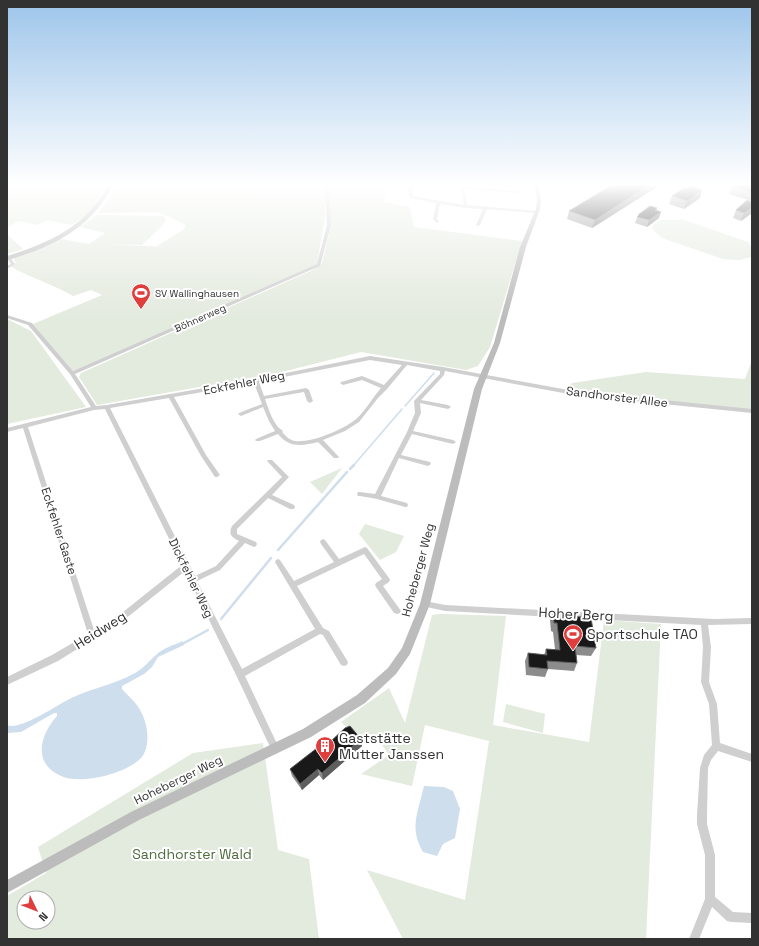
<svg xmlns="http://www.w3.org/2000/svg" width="759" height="946" font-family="'Space Grotesk',sans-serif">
	<rect width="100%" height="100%" fill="#fff"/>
	<g fill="#e3eade" fill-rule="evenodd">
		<path d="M7 185H107C98 202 89 216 71 225L48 220 37 225 19 221 7 227Z"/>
		<path d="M191 185H386L384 202 410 207 414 227 522 241 490 347 478 366 466 370 361 352 278 373 97 405 79 377 81 373 313 270 322 263 331 225 329 199 325 205V217L317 264 73 371 33 324 102 295 91 290 73 296C53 284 30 278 10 266L16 263 13 258 14 255 55 238 89 244 105 233 80 227 97 215 163 216 166 219 163 225 142 245 106 244 165 247 157 246 183 230 186 226C182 222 162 213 157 212L98 213 106 203 114 189Z"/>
		<path d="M681 219 751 243 749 244 752 247V257L739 260 723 259 662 238 652 229C655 215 672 222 681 219Z"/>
		<polygon points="7,234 23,249 7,254"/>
		<polygon points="7,319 31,331 86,407 7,424"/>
		<polygon points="752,360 752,410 669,402 567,389 572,383 646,372 745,379"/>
		<polygon points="342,468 322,494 310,482"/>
		<polygon points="365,524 404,536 396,552 380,560 359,534"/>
		<polygon points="440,614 506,616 493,725 589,742 604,620 661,624 646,939 403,939 367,870 465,900 489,741 425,725 412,786 361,774 389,755 376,736 364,743 341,722 389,688 405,723 432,615"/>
		<polygon points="506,704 545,714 543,733 503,722"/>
		<path d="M263 743 278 850 309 859 319 939H7V896L46 873 38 847 193 753ZM24 898H48V922H24Z"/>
	</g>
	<g fill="#cedeec">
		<path d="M183 641 184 645 158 657 152 667 144 674 122 686V689C128 696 137 703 141 712 148 724 151 747 141 758 126 774 80 785 61 776 32 763 40 735 57 716V713H54L21 732 7 733V725C17 731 52 709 62 703 85 689 112 686 135 673 144 668 149 661 156 655 163 648 174 645 183 641Z"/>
		<path d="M424 786 444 787 453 791 460 809 455 838 443 844 437 856 423 852C409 828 418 812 424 786Z"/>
	</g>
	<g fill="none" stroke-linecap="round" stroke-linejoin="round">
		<g stroke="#cedeec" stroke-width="1.5">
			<polyline points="405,406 434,373"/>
			<polyline points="353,466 402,409"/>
		</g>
		<g stroke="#cedeec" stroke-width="2.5">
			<polyline points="350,469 354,465"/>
			<polyline points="278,550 347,472"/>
			<polyline points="221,619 271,558"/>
			<polyline points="184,643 208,630"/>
		</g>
		<g fill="#cfcfcf" fill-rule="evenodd">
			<path d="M325 185H329L331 225 320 266 75 374 96 406 107 405 256 379 370 356 443 367 574 391 752 409V413L574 395 445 371 444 375 421 400 448 405 451 407 448 409 420 403 421 413 413 431 453 440 456 442 453 444 412 434 401 455 430 462 431 464 428 466 399 458 381 496 407 503 408 505 407 507H405L377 499 360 496H358L357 494 358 492H360L375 494 407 432 415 413 414 401 440 374V371L407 365 387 389 378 398 359 422 345 431 323 440 338 456 339 457 338 458H334L318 442C302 446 289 448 278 434L260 441H256L255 440 256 439 275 431 269 421 263 407 241 416 238 414 239 413 262 404 254 383 174 397 206 455 220 475 217 477H215L201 456 169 398 110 408 195 576 216 566 239 541C232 537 228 535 232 526L282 477 268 462 267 461 268 460H272L289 477 272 495 294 505 295 507 294 509H290L268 498 237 529V534L256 542 257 544 256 546 254 547 245 543 220 570 197 581 242 669 315 629 275 562 276 560 278 559 280 560 294 581 334 562 321 544 320 542 321 540 323 539 325 540 339 559 363 548 365 547 367 548 389 578 390 580 389 582 383 586 401 611 400 613 397 614 394 613 376 587 375 585 376 583 382 579 364 554 297 586 323 628 329 631 348 662 347 665 344 666 341 665 323 635 320 634 245 676 279 748 278 751 275 752 272 751 237 677 185 571 129 616 95 637V638L58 661 7 685V677L52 655 88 634 23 428 7 432V428L91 407 70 374 28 325 7 318V315L32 323 73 371 317 264 327 225ZM370 360 402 365 384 385 362 376 341 382 340 383 343 385 362 380 381 388C372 398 365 412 355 420 342 430 312 443 295 441 289 440 286 436 282 432L283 431 282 430C274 426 268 408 265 399L304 392 307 401 310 403 313 401 309 390 306 388 264 396 259 382ZM105 409 182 565 123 612 94 630 28 427 94 410Z"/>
			<polygon points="408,185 412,185 413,196 464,205 461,187 518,191 520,192 519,193 464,189 467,205 537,211 539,212 537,213 487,209 480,225 478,226 476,225 483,209 466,208 440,204 437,219 439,222 437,223 433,219 436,203 410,198"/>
			<polygon points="10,255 13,256 12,260 15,264 7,269 7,266 11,264 8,260"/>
			<polygon points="425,601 445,605 714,619 752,618 752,624 708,625 711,647 709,682 717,704 720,743 752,754 752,762 718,751 711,760 708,768 707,815 707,824 715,855 715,897 733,912 752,913 752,923 731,922 727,921 712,907 699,939 689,939 705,899 705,855 697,824 697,815 700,768 704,755 712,745 709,704 701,682 703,647 701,625 445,611 422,606 421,604 422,602"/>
		</g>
		<g fill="#bcbcbc" fill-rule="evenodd">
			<path d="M108 185H113C92 228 51 248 7 260V256C49 243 87 226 108 185Z"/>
			<polygon points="534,185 538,185 541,200 540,209 526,247 500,343 482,389 430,604 410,654 396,674 365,703 311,737 139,820 7,893 7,880 131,812 303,729 357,695 388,668 402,648 420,604 474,389 494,343 520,247 536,209 537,200"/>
		</g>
	</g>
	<g fill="#8c8c8c">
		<polygon points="612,185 660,185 592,228 567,219 569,211"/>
		<polygon points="752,185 752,201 729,194 732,186"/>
		<polygon points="687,189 702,190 700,198 684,209 669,204 672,196"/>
		<polygon points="752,202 752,213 741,221 733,218 736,210"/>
		<polygon points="657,208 657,210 661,212 659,218 647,227 635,223 638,215"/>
		<polygon points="553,612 571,616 596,648 591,656 576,655 577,663 574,671 548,669 545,677 526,675 525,661 528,653 544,655 546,649 555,649 553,632 551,631 550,620"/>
		<polygon points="361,739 362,746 323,780 319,775 302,790 292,776 290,769 329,743"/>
	</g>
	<g fill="#5e5e5e">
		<polygon points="650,185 660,185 592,228 595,220"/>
		<polygon points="702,190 700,198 684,209 687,201"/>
		<polygon points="752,208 752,213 741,221 744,213"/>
		<polygon points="661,212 659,218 647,227 649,220"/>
		<polygon points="361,739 362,746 323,780 322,773"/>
		<polygon points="318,769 319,775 302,790 300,784"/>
	</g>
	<g fill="#191919" stroke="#5e5e5e">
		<polygon points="612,185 650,185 595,220 569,211"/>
		<polygon points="734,185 752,185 752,192 732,186"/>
		<polygon points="691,186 702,190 687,201 672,196 684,188 687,189"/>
		<polygon points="747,200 752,202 752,208 744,213 736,210"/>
		<polygon points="650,206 657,208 655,210 661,212 649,220 637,217 639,215 638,215"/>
		<polygon points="553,612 571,614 571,616 591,618 596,648 575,646 577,663 547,661 548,669 529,667 528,653 547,655 546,649 560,650 557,623 554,623"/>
		<polygon points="350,726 361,739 322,773 318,769 300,784 290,769 326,741 329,743 345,728"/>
	</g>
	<linearGradient id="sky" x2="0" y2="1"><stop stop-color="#9dc5ea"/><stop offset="0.58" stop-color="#fff"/><stop offset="1" stop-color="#fff" stop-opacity="0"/></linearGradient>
	<rect width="759" height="318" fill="url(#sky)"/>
	<defs>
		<symbol id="stadium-pin" viewBox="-11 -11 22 30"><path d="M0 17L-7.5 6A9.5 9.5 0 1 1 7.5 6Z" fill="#df3e3d" stroke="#fff"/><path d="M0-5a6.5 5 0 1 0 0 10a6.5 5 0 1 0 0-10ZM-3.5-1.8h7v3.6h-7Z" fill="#fff"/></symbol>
		<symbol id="building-pin" viewBox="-11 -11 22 30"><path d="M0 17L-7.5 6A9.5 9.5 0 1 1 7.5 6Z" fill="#df3e3d" stroke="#fff"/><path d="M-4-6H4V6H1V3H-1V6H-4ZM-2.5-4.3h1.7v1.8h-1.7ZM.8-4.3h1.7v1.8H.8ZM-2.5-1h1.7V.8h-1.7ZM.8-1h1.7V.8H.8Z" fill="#fff"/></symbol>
	</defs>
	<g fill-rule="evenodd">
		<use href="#stadium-pin" x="130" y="282" width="22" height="30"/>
		<use href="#stadium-pin" x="562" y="623" width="22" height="30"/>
		<use href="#building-pin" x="314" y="735" width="22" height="30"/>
	</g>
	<g text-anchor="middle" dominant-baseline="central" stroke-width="4" stroke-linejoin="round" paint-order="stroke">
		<g font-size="10" fill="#323232" stroke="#fff" text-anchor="start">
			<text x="155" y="293">SV Wallinghausen</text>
		</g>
		<g font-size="10" fill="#323232" stroke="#fff">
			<text transform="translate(200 318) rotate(-24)">Böhnerweg</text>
		</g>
		<g font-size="12" fill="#323232" stroke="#fff">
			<text transform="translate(244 383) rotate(-11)">Eckfehler Weg</text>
			<text transform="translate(617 397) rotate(7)">Sandhorster Allee</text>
			<text transform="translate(59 531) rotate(72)">Eckfehler Gaste</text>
			<text transform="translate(418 570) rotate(-75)">Hoheberger Weg</text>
			<text transform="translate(191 578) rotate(64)">Dickfehler Weg</text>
			<text transform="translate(178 780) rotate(-26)">Hoheberger Weg</text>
		</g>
		<g font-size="14" fill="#323232" stroke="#fff">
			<text transform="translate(576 614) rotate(3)">Hoher Berg</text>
			<text transform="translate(100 630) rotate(-32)">Heidweg</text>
		</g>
		<g font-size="14" fill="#323232" stroke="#fff" text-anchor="start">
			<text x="587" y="634">Sportschule TAO</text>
			<text x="339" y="738">Gaststätte<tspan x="339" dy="16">Mutter Janssen</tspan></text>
		</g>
		<g font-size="14" fill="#516c40" stroke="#fff">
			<text x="192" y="854">Sandhorster Wald</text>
		</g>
	</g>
	<rect width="759" height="946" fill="none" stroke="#323232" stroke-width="16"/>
	<g transform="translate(36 910) rotate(133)"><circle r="19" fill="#ffffff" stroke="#adadad"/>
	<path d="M0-3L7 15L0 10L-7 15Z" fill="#df3e3d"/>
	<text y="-6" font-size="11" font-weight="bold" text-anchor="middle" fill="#323232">N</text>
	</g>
</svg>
